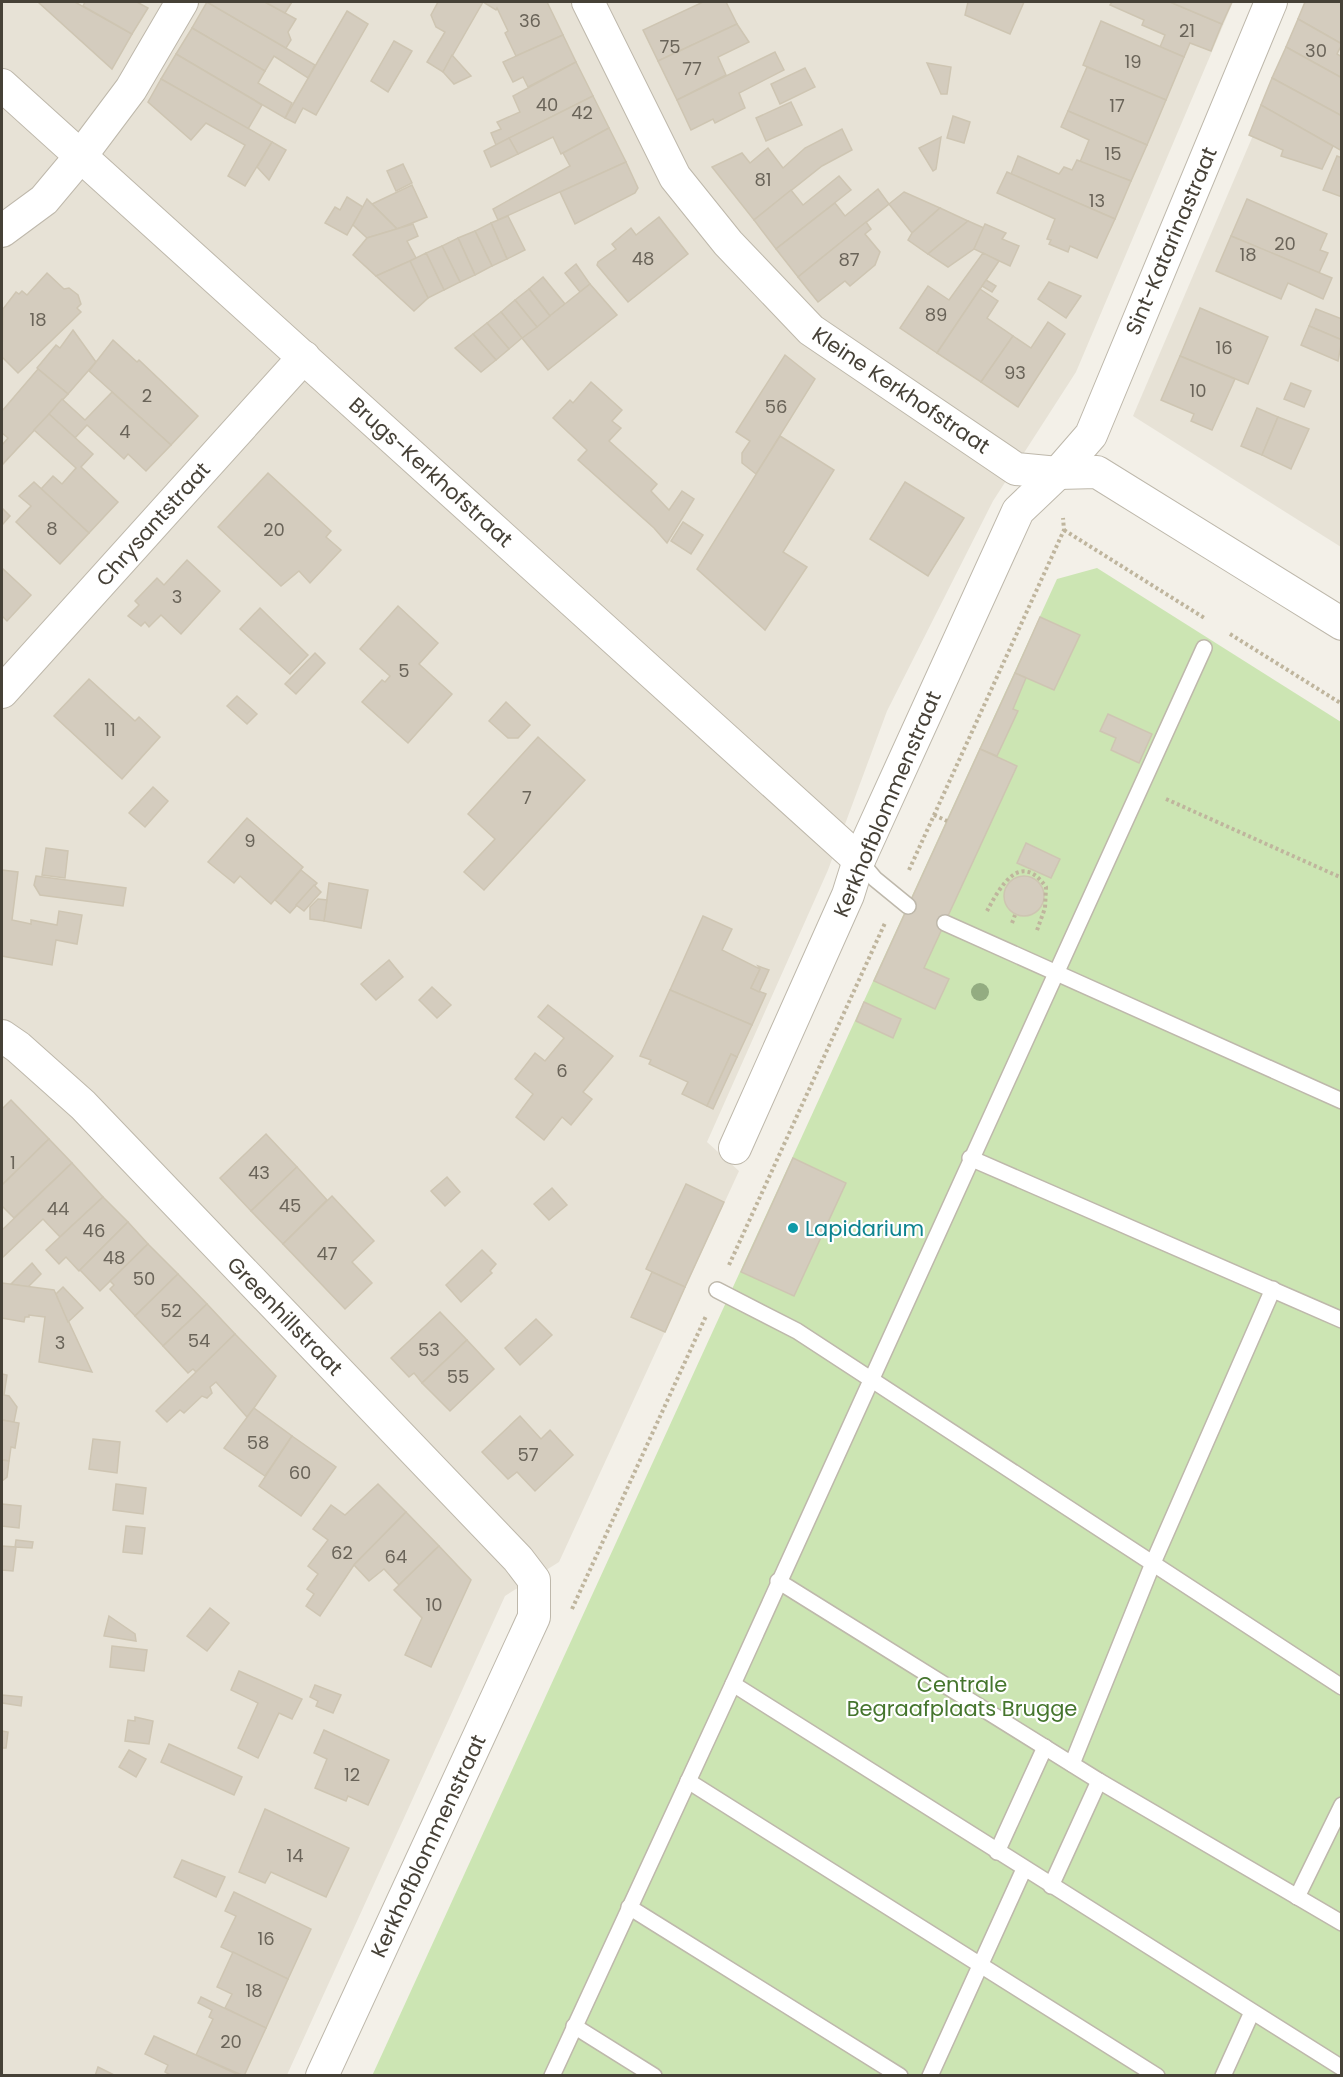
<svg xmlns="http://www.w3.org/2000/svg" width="1343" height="2077" font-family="Poppins,sans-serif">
	<rect width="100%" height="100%" fill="#f3f0e8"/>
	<g fill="#e7e2d6">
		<polygon points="2,2 1233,2 1076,372 993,501 887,711 828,870 707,1142 739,1171 559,1562 505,1596 287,2075 2,2076"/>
		<polygon points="1310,2 1341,2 1341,547 1133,416"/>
	</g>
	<polygon fill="#cce5b3" points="1097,568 1341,722 1341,2075 372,2076 1057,579"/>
	<g fill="#d4ccbe" stroke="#cec5b2" stroke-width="1.5">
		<polygon points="38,2 75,2 132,34 112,69"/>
		<polygon points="85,2 137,2 148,8 132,34 83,6"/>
		<polygon points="207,2 315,65 308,78 274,56 265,71 192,28"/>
		<polygon points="207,2 265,2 296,19 288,32 291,40 286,48"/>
		<polygon points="265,2 292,2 285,13"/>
		<polygon points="438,2 483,2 443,72 427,62 445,32 436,27 431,15"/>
		<polygon points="483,2 547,2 563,35 516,56 505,33 508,31 497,8 496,10"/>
		<polygon points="703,2 726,2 737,24 658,61 643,30"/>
		<polygon points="968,2 1024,2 1010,34 965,15"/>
		<polygon points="1112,2 1170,2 1222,24 1211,51 1190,43 1184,57 1160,47 1165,35 1142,25 1144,20 1110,5"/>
		<polygon points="1170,2 1232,2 1222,24"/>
		<polygon points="1305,2 1342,2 1342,44 1298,19"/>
		<polygon points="347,11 368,24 316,115 303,108 295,123 285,118"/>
		<polygon points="1298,19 1342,44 1337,54 1342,57 1342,78 1286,47"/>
		<polygon points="1101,21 1184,57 1166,100 1083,65"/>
		<polygon points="737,24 749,42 718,57 726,75 677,100 658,61"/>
		<polygon points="192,28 265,71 258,83 292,103 285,118 176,54"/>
		<polygon points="563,35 576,62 528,87 523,77 513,82 503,62"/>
		<polygon points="394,41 412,51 388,92 371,81"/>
		<polygon points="1286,47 1342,78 1342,116 1272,78"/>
		<polygon points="775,52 784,70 739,93 745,108 715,123 713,119 691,130 677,100"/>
		<polygon points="176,54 262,105 248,129 161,79"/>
		<polygon points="452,55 471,76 454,84 443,72"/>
		<polygon points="576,62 593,96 496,145 491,133 501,129 497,122 520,112 513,96"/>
		<polygon points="927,63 951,67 947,94 941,94"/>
		<polygon points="1087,67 1166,100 1147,145 1068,111"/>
		<polygon points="805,68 815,87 780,104 771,84"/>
		<polygon points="1272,78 1342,116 1342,151 1261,105"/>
		<polygon points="161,79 272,142 245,186 228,176 245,145 206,123 191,140 148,102"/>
		<polygon points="593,96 609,128 561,154 553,137 518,154 509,138"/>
		<polygon points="791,102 802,125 766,141 756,118"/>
		<polygon points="1261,105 1333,146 1322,169 1281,156 1283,150 1249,135"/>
		<polygon points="1068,111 1147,145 1131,181 1080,162 1089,140 1061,127"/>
		<polygon points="953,116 970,122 964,143 947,138"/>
		<polygon points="609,128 626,162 498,220 493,209 570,166 563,153"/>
		<polygon points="842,129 852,150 822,166 754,220 712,167 742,153 750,163 768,148 783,168 805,148"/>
		<polygon points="941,137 936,169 933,171 919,148"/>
		<polygon points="509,138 518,154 491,167 484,151"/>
		<polygon points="272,142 286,150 269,180 257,167"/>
		<polygon points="1018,156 1059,174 1064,167 1072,170 1077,160 1131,181 1115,219 1011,174"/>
		<polygon points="1337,156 1342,158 1342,197 1323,190"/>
		<polygon points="626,162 638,188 635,193 575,224 560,192"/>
		<polygon points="403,164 412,183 396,191 387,171"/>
		<polygon points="1007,172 1115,219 1097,258 1070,246 1068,252 1049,244 1051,240 1047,239 1055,219 997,193"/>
		<polygon points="839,176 851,190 776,249 754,220 791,190 803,205"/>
		<polygon points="412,185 427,217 397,229 372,204"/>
		<polygon points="878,189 889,204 798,277 776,249 835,203 845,216"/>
		<polygon points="904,192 940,208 912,233 889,204"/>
		<polygon points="347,197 363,207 347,235 325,223 335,207 340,210"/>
		<polygon points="367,199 397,229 367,238 353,225"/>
		<polygon points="1247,199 1327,234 1320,250 1328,253 1319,273 1231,236"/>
		<polygon points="940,208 968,221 928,254 908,240 912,233"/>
		<polygon points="508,216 525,250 507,259 491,223"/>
		<polygon points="659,217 688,254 628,302 597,265 598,262 616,249 612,244 631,228 636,235"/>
		<polygon points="968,221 984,228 974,249 948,267 928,254"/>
		<polygon points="866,222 871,229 865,234 880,252 875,265 850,286 845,281 818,302 798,277"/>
		<polygon points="491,223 507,259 492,266 475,231"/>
		<polygon points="413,224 418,236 407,241 416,258 410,261 376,276 353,255 367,238"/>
		<polygon points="985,224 1006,233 1002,239 1019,246 1010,266 974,249"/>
		<polygon points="475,231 492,266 475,275 458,238"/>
		<polygon points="1231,236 1332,278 1323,299 1288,283 1281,299 1216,271"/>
		<polygon points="458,238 475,275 460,282 442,246"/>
		<polygon points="442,246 460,282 444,290 426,253"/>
		<polygon points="426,253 444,290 428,298 410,261"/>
		<polygon points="983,253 999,261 937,353 900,328 928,286 949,300"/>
		<polygon points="410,261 428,298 414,311 376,276"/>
		<polygon points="576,264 590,284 580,292 565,273"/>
		<polygon points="47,273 64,289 69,288 78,295 81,304 77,308 81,312 18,373 2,357 3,309 16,292 19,294 22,291 27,295"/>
		<polygon points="543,277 565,304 550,316 529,289"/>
		<polygon points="986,280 996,286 992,292 982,286"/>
		<polygon points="1049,282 1081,296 1066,318 1038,299"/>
		<polygon points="590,284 617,315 548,370 522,338"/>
		<polygon points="529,289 550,316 537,327 515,300"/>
		<polygon points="980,289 998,301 987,318 1013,336 981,382 937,353"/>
		<polygon points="515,300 537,327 522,338 501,312"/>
		<polygon points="1200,308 1268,337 1248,384 1180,356"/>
		<polygon points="1316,309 1342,319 1342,340 1309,326"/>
		<polygon points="501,312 522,338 509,349 487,323"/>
		<polygon points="1048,322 1065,334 1018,407 981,382 1013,336 1031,348"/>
		<polygon points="487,323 509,349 496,360 473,334"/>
		<polygon points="1309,326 1342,340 1338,361 1301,345"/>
		<polygon points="73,330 96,362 68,394 37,368 56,345 60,348"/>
		<polygon points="473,334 496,360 481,372 455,348"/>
		<polygon points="113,340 137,362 139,360 198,416 171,445 89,371"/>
		<polygon points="785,355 815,379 756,474 742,463 742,453 750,441 736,432"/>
		<polygon points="1180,356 1235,379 1212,430 1191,421 1194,414 1161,400"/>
		<polygon points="38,369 68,394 2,465 2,445 8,438 2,433 2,411"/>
		<polygon points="591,382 622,410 612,421 621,428 609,441 657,484 651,491 669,510 682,491 694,499 667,543 654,528 578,460 587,450 553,418 570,400 573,403"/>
		<polygon points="1291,383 1311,391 1304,407 1284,399"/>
		<polygon points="112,392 171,445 146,471 128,454 124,459 87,425 75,438 49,414 62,399 85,420"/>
		<polygon points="1257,408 1278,417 1262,455 1241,446"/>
		<polygon points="49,414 93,454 81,467 118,502 89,533 41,489 53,476 62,484 76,468 34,430"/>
		<polygon points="1278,417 1309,429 1291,469 1262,455"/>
		<polygon points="780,436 834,470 783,552 807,567 765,630 697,569"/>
		<polygon points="268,473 331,531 326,537 341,550 310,583 299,571 281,586 218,527"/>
		<polygon points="34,482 89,533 60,564 16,522 31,506 19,496"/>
		<polygon points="905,482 964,518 928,576 870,539"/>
		<polygon points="2,508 10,516 2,525"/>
		<polygon points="683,522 703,535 691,554 671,541"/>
		<polygon points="187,560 220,591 181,634 161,615 149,627 145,622 141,626 128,616 139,605 135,601 157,578 164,585"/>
		<polygon points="2,568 31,595 7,621 2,616"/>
		<polygon points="398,606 438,643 419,664 452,694 408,743 362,702 382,680 385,682 390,676 360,649"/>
		<polygon points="260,608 308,655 290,674 240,629"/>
		<polygon points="1040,617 1080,635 1054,690 1015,673"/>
		<polygon points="315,653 325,663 296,694 285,684"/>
		<polygon points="1015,673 1026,678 1013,709 1018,711 997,756 980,749"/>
		<polygon points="89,679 135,721 139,717 160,737 122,779 54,716"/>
		<polygon points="237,696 257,714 247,724 227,706"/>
		<polygon points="506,702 530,725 518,738 508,738 489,721"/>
		<polygon points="1108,714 1152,734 1139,763 1111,750 1116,738 1100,731"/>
		<polygon points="538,737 585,780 484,890 464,872 495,839 468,814"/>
		<polygon points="980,749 1017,766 924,968 949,979 935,1009 874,981"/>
		<polygon points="153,787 168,801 145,827 129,813"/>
		<polygon points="247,818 303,867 271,904 240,876 234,883 208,862"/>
		<polygon points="1026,843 1060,859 1051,878 1017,863"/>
		<polygon points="46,848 68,851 65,878 42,875"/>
		<polygon points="2,870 18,872 12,920 31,924 31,920 57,925 59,911 82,915 77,944 56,940 52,965 2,956"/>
		<polygon points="301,870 317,883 290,913 275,900"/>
		<polygon points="36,876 126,888 123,906 40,895 34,885"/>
		<circle cx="1024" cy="896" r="20"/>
		<polygon points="329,883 368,890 361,928 324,921"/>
		<polygon points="314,885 321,892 304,911 296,905"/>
		<polygon points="318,899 327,900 324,921 310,919 310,907"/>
		<polygon points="703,916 732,929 722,950 760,969 751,988 766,994 752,1025 670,990"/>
		<polygon points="389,960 403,977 376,1000 361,984"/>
		<polygon points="758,966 769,970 759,992 751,988 760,969"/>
		<polygon points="432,987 451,1005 437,1018 419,1000"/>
		<polygon points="670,990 752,1025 737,1057 731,1054 707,1106 682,1094 688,1082 649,1064 651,1060 640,1056"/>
		<polygon points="864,1002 901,1019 893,1038 856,1021"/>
		<polygon points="548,1005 613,1056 583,1092 592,1099 571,1125 562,1117 544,1140 516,1117 533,1094 515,1079 535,1053 545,1061 564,1038 538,1017"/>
		<polygon points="731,1054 737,1057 713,1109 707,1106"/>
		<polygon points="11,1100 49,1139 2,1185 2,1109"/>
		<polygon points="266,1134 297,1167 251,1211 220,1178"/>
		<polygon points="49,1139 72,1163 14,1218 2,1206 2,1185"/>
		<polygon points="793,1158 846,1183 794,1296 741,1272"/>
		<polygon points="72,1163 103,1197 60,1237 43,1219 2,1258 2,1230"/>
		<polygon points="297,1167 327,1200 283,1244 251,1211"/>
		<polygon points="447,1177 460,1192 445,1206 431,1191"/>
		<polygon points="686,1184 724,1202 685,1287 646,1269"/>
		<polygon points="552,1188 567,1205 549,1220 534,1204"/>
		<polygon points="332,1196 374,1241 352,1262 372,1283 345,1309 283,1244"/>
		<polygon points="103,1197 128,1222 79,1271 66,1257 59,1264 46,1250"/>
		<polygon points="128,1222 148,1244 100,1291 80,1270"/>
		<polygon points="148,1244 178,1274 135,1316 110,1289 114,1285 110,1281"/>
		<polygon points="482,1250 496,1264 490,1271 492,1273 461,1302 446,1285"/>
		<polygon points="32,1263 41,1274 28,1287 11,1284"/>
		<polygon points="652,1272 685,1287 665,1332 631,1317"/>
		<polygon points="178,1274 207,1304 163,1346 135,1316"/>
		<polygon points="2,1283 54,1290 92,1372 39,1362 45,1317 29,1315 29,1317 25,1317 24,1322 2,1318"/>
		<polygon points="63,1287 83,1308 68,1322 56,1294"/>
		<polygon points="207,1304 235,1334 196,1372 193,1369 188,1373 163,1346"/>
		<polygon points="440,1312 467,1340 422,1383 414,1373 409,1377 391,1358"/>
		<polygon points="536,1319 552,1335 520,1365 505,1348"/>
		<polygon points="235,1334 276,1376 254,1408 247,1417 216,1382 210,1387 212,1393 207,1398 202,1396 184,1413 180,1410 167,1422 156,1411"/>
		<polygon points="467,1340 494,1369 450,1411 422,1383"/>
		<polygon points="2,1374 7,1375 4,1395 9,1396 17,1407 14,1422 2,1420"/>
		<polygon points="254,1408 292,1436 265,1476 224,1448"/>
		<polygon points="520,1416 541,1439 550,1430 573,1455 535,1491 517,1472 508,1479 482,1452"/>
		<polygon points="2,1420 19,1423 15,1448 11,1447 9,1461 2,1460"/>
		<polygon points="292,1436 336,1467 301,1516 259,1486"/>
		<polygon points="93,1439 120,1442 117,1473 89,1469"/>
		<polygon points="2,1460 9,1461 7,1477 2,1481"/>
		<polygon points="116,1484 146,1488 143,1514 113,1510"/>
		<polygon points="378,1484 406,1512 354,1565 320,1616 306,1606 314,1594 307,1589 318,1574 308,1566 328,1540 313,1529 331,1505 345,1515"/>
		<polygon points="2,1504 21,1506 19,1528 2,1526"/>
		<polygon points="406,1512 439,1546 399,1585 384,1569 369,1581 354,1565"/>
		<polygon points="126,1526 145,1528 142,1554 123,1552"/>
		<polygon points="16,1540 33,1542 32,1548 15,1547"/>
		<polygon points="2,1546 16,1547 13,1571 2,1570"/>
		<polygon points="439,1546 471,1580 431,1667 405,1655 422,1618 394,1590"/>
		<polygon points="210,1608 229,1623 207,1651 187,1636"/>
		<polygon points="109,1616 135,1634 136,1641 104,1636"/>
		<polygon points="112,1646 147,1650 144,1671 110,1667"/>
		<polygon points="239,1671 302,1699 292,1719 279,1713 258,1758 238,1748 258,1703 231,1690"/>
		<polygon points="315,1685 341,1695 333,1713 316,1706 318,1701 310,1697"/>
		<polygon points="2,1695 22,1697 21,1706 2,1703 2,1708"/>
		<polygon points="135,1717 153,1721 149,1744 125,1741 128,1720 135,1721"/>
		<polygon points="324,1730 389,1760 368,1805 348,1796 346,1801 315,1788 327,1759 314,1753"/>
		<polygon points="2,1731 8,1732 6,1748 2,1748"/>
		<polygon points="169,1744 242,1777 234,1795 161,1762"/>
		<polygon points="129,1750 146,1759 136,1777 119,1767"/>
		<polygon points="265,1809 349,1848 326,1897 271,1872 265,1883 239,1872"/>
		<polygon points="182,1860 225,1877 216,1897 174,1877"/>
		<polygon points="234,1892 311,1929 288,1979 221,1947 236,1916 225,1911"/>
		<polygon points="233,1952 288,1979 266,2028 225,2008 232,1994 217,1987"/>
		<polygon points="201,1997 266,2028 244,2076 196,2055 213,2019 209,2017 212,2010 198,2003"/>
		<polygon points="154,2036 196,2055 241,2076 172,2076 165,2072 168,2065 145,2054"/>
		<polygon points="98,2067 116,2076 95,2076"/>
	</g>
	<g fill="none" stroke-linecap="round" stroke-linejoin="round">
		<defs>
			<g id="service">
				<polyline points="859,860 875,879 908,906"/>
				<polyline points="945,923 1342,1101"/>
				<polyline points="970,1158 1342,1320"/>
				<polyline points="717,1290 797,1331 1342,1687"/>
				<polyline points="778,1581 1099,1781 1342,1923"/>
				<polyline points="733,1684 1342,2068"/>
				<polyline points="1072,1764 1153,1563 1273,1289"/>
				<polyline points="688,1781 1157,2076"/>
				<polyline points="997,1852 1045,1747"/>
				<polyline points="1051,1886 1099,1781"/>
				<polyline points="1297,1897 1342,1805"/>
				<polyline points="629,1907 900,2076"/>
				<polyline points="574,2026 654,2076"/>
				<polyline points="552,2076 733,1684 1204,648"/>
				<polyline points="930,2076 1024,1869"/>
				<polyline points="1223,2076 1252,2012"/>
			</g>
			<g id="minor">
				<polyline points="588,2 675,177 728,243 811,330 1016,469 1058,473 1097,472 1342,624"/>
				<polyline points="2,85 859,860"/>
				<polyline points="2,231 44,200 80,157 131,89 182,2"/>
				<polyline points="2,692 304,357"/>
				<polyline points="2,1036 18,1047 83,1105 518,1559 534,1580 534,1617 322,2076"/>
				<polyline points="735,1148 848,895 859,860 1018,511 1058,473 1091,435 1271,2"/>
			</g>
		</defs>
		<use href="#service" stroke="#beb8ab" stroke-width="18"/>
		<use href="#minor" stroke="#beb8ab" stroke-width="34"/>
		<g stroke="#bfb59d" stroke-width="4" stroke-dasharray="3 3" stroke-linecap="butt">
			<polyline points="1064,530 1206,619"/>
			<polyline points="1230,634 1342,704"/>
			<polyline points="1166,799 1342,878"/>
			<polyline points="934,815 947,821"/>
			<polyline points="909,870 1064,530 1063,518"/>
			<path d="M987 911C1000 887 1020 850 1046 887L1045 908 1036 933"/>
			<polyline points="1012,923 1015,915"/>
			<polyline points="729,1265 885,923"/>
			<polyline points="572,1609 706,1316"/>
		</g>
		<use href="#service" stroke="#fff" stroke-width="15"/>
		<use href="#minor" stroke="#fff" stroke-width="32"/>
	</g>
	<circle fill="#93ac81" cx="980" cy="992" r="9"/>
	<circle fill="#0f9aa8" stroke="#fff" stroke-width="2" cx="793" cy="1228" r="6"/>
	<g text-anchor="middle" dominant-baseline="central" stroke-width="4.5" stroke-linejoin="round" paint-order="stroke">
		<g font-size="18" fill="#6a6459">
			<text x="530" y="20">36</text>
			<text x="1187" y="30">21</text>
			<text x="670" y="46">75</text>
			<text x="1316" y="50">30</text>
			<text x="1133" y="61">19</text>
			<text x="692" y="68">77</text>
			<text x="547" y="104">40</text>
			<text x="1117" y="105">17</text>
			<text x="582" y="112">42</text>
			<text x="1113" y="153">15</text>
			<text x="763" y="179">81</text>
			<text x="1097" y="200">13</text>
			<text x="1285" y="243">20</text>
			<text x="1248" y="254">18</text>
			<text x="643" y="258">48</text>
			<text x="849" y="259">87</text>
			<text x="936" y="314">89</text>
			<text x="38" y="319">18</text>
			<text x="1224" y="347">16</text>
			<text x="1015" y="372">93</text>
			<text x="1198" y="390">10</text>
			<text x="147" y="395">2</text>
			<text x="776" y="406">56</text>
			<text x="125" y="431">4</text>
			<text x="52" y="528">8</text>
			<text x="274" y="529">20</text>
			<text x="177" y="596">3</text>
			<text x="404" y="670">5</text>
			<text x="110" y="729">11</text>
			<text x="527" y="797">7</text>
			<text x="250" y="840">9</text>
			<text x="562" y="1070">6</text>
			<text x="13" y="1162">1</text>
			<text x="259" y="1172">43</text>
			<text x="290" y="1205">45</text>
			<text x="58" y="1208">44</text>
			<text x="94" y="1230">46</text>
			<text x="327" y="1253">47</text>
			<text x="114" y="1257">48</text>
			<text x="144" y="1278">50</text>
			<text x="171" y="1310">52</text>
			<text x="199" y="1340">54</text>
			<text x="60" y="1342">3</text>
			<text x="429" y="1349">53</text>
			<text x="458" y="1376">55</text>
			<text x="258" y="1442">58</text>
			<text x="528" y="1454">57</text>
			<text x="300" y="1472">60</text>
			<text x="342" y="1552">62</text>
			<text x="396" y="1556">64</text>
			<text x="434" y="1604">10</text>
			<text x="352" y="1774">12</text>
			<text x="295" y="1855">14</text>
			<text x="266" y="1938">16</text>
			<text x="254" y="1990">18</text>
			<text x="231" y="2041">20</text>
		</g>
		<g font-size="21" fill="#464137" stroke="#fff">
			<text transform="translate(1171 241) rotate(-67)">Sint-Katarinastraat</text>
			<text transform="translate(901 390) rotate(34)">Kleine Kerkhofstraat</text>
			<text transform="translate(431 472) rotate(42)">Brugs-Kerkhofstraat</text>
			<text transform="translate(153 524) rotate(-48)">Chrysantstraat</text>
			<text transform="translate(887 804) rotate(-67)">Kerkhofblommenstraat</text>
			<text transform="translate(285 1316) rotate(46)">Greenhillstraat</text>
			<text transform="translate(428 1846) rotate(-65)">Kerkhofblommenstraat</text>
		</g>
		<g font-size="21" fill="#0d838f" stroke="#fff" text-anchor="start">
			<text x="805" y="1228">Lapidarium</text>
		</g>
		<g font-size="21" fill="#45752d" stroke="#fff">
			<text x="962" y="1684">Centrale<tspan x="962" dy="24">Begraafplaats Brugge</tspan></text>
		</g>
	</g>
	<rect width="1343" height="2077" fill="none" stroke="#464137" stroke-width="6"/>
</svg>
